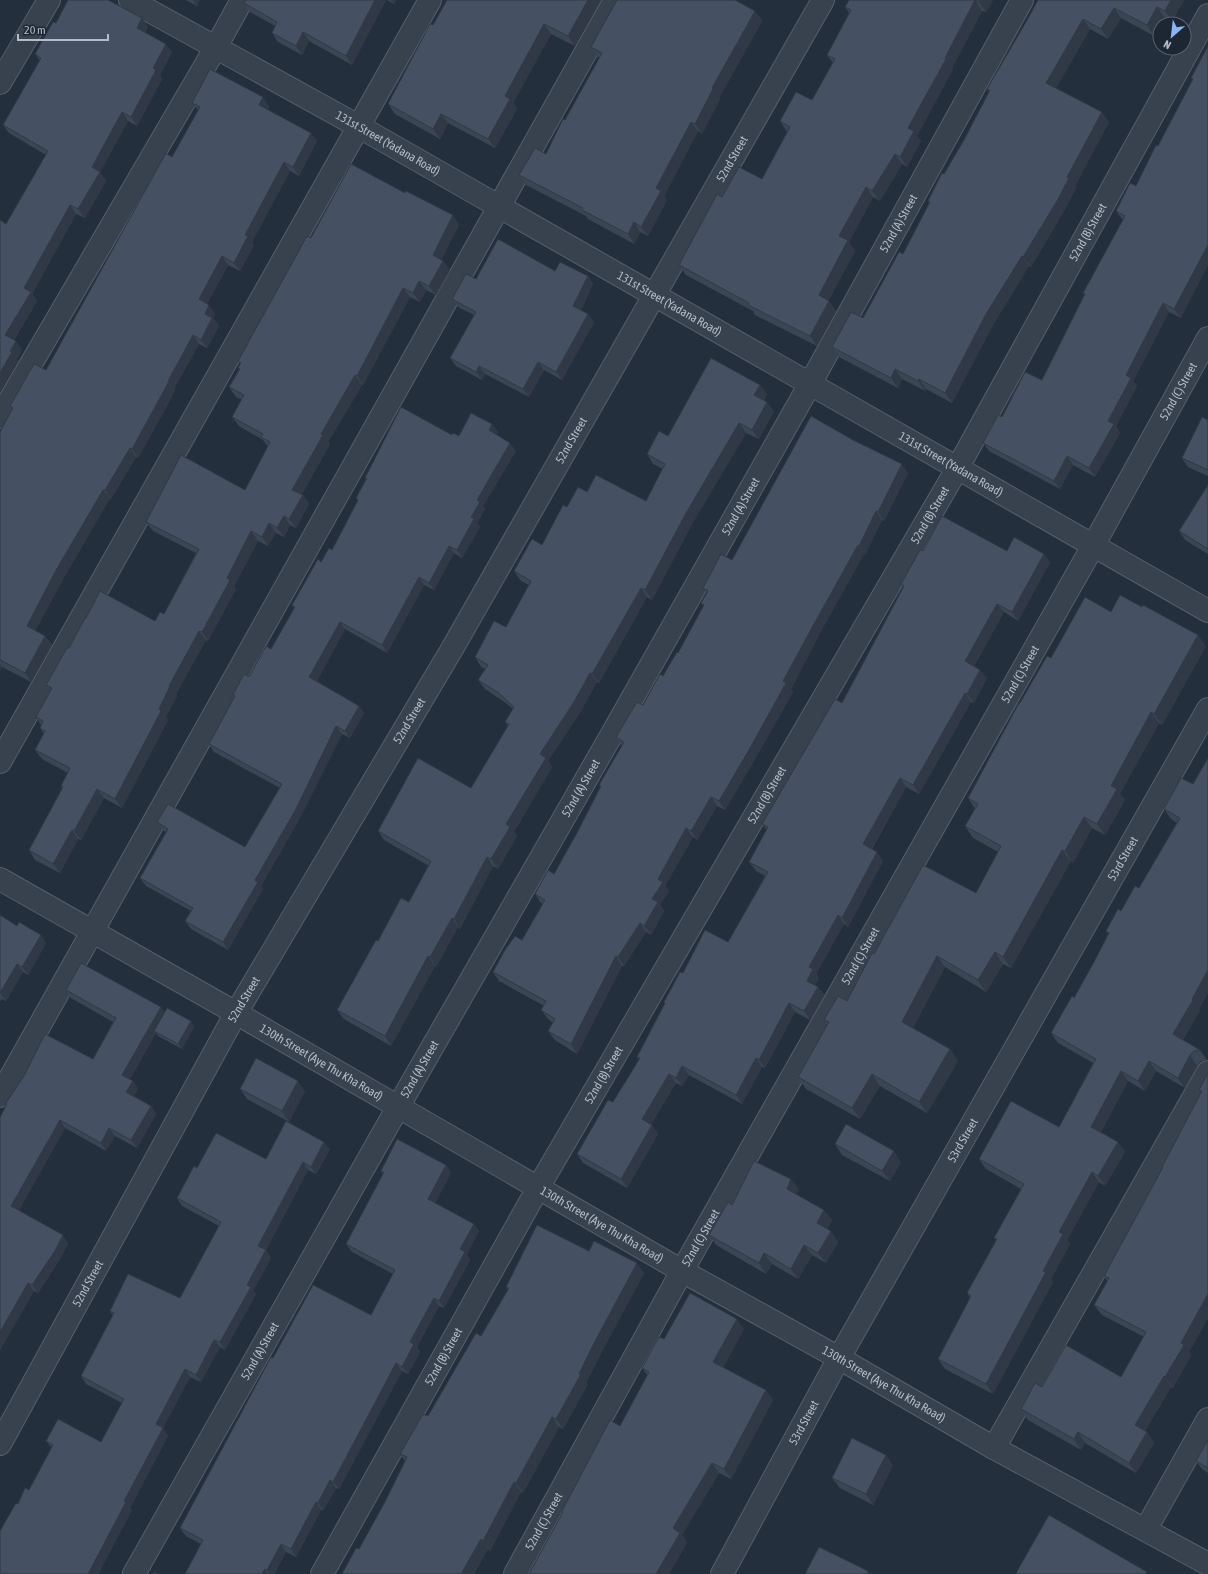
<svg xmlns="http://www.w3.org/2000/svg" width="1208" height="1574" font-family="'Asap Condensed',sans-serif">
	<rect width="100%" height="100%" fill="#242f3e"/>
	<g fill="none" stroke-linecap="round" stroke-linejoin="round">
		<defs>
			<g id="minor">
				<polyline points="0,417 216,47 242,0"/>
				<polyline points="0,762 430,0"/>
				<path d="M0 1096C203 729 412 366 615 0"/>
				<path id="s1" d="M0 1444 236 1013 452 649 823 0"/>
				<polyline points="994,1448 1208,1072"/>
				<polyline points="1146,1529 1208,1419"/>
				<path id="s2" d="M134 1574 398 1107 612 734 810 384 1022 0"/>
				<path id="s3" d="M322 1574 538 1188 957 469 1208 15"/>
				<path id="s4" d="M515 1574 682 1271 1093 546 1208 338"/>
				<path id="s5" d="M722 1574 839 1358 1208 709"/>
			</g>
			<g id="tertiary">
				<path id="s6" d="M130 0 358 126 1208 611"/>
				<polyline points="0,83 49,0"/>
				<path id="s7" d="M0 879 236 1013 682 1271 839 1358 994 1448 1208 1564"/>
			</g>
		</defs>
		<use href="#minor" stroke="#565f6c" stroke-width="24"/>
		<use href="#tertiary" stroke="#565f6c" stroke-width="24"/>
		<use href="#minor" stroke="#38414e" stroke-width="22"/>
		<use href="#tertiary" stroke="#38414e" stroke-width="22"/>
	</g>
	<g fill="#3b4654">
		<polygon points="186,0 200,0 197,6"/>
		<polygon points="386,0 352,65 309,41 302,55 278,42 272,33 275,26 250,12 244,3"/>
		<polygon points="387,0 396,0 394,4"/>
		<polygon points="451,0 601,0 575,46 551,34 513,103 517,109 495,148 448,123 440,139 395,114 388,104 433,25"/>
		<polygon points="849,0 993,0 986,12 982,11 952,68 953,69 917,136 921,141 907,167 902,164 880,201 873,197 849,242 855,251 828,300 836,311 817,346 755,315 753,311 686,275 679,265 722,197 762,179 787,132 780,121 812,100 833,63 827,55 849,13 845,7"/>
		<polygon points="1038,0 1184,0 1172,21 1164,17 1154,36 1121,18 1108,39 1090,29 1056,88 1109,122 1075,186 1076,188 1064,211 1031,267 1029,266 993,325 952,403 926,389 925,391 902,379 898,388 839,357 832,347 863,318 903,254 929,203 928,201 944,174 964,140 989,92 987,89 1026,22"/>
		<polygon points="755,11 762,21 719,98 720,99 702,134 698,131 664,196 667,200 648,236 640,232 634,244 588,219 586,216 526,185 519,175 546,154 565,120 599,58 598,57 591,47"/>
		<polygon points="56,23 148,27 145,33 172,52 160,75 162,79 137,126 128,121 100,172 106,181 85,218 76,214 32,294 37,301 14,340 22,350 17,359 18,361 0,392 6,224 46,155 9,133 3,125 40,61 35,54"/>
		<polygon points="1208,46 1181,318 1169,312 1133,381 1137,386 1116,426 1120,433 1095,477 1073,465 1060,489 989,451 983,443 1002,417 1042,380 1084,295 1083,293 1123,220 1116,211 1136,186 1193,80 1191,78"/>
		<polygon points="192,103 269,106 268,110 317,141 299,176 290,171 252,242 254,245 240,271 228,265 207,304 215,314 213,318 219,326 207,348 199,344 174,389 175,390 167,406 138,458 136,457 111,499 110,498 62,581 35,631 45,636 52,645 31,682 2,667 0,671 0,432 12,409 10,406 46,370 172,157 198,110"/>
		<polygon points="459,225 441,260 443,261 450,270 436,295 426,290 420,302 410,297 363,385 362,385 328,442 330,444 302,494 303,495 309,504 296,528 290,525 284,537 276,533 268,546 258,541 234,586 236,589 208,641 206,640 176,694 177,696 166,717 168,720 122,808 104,798 81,840 78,839 60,873 35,860 29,850 62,789 61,786 68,773 42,759 35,750 44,734 40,728 41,725 36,717 50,690 46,685 86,618 155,621 164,614 196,553 153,531 146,522 245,490 268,447 263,440 239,426 232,417 242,400 236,397 229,387 239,369 238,368 240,364 238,361 311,238"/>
		<polygon points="555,271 588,276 593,284 581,310 594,322 562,380 544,370 529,397 485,374 482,380 456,366 450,358 474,315 458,307 452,299 476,279"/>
		<polygon points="760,385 767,395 764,400 774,411 759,439 746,433 692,524 652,600 647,597 599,683 597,682 581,711 548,761 552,767 514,832 517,836 498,869 493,866 460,929 458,927 436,967 435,966 391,1046 344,1019 337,1010 378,941 409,902 429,866 384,840 378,831 471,788 508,726 505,722 513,709 506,703 485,689 478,680 485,669 481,667 475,657 506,627 529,585 521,581 514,571 542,545 567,507 587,492 646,501 663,469 653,464 647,454 668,436"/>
		<polygon points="1208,420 1208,476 1188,467 1182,458"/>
		<polygon points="492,424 498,432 496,434 516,451 483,506 485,509 477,523 480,527 462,558 454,553 434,590 424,585 387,653 345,629 317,681 359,706 364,713 350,738 342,734 301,816 261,886 263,889 228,950 191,929 185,921 191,911 146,886 140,878 166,832 163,830 157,822 245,847 280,788 214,752 209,744 234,698 233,695 249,677 271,649 294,608 292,605 321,562 332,550 358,501 356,498 366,479 365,478 452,435 459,436"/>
		<polygon points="908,473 884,521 882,520 865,555 864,554 820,633 791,689 793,692 755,759 725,810 717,806 697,840 693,837 665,886 669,891 660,905 664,911 651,935 646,932 624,966 622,966 577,1054 555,1040 548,1031 553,1023 548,1019 541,1010 544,1006 499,981 493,972 522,940 543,904 541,903 535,894 554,874 578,831 600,787 599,785 622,746 616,737 643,705 663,676 678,653 703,606 701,603 707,593 703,588 732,560"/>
		<polygon points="1208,485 1208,554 1185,540 1179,531"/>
		<polygon points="923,551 1007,551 1050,562 1018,621 1004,612 974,666 980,670 987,678 974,703 971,702 919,794 906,787 872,849 883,861 848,927 844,924 816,974 819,978 815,985 818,987 824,995 810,1020 795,1012 765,1068 762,1067 742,1104 689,1075 682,1086 676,1083 651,1124 652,1125 658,1134 627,1188 583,1163 577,1154 613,1102 639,1060 637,1057 665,1003 664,1002 683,973 728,942 765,876 756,871 749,862 767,830 762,824 842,703 903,587 901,584"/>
		<polygon points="1111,612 1206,646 1162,725 1159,723 1120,794 1125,800 1105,835 1092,828 1073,863 1071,861 1011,968 1003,964 986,992 945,967 913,1028 950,1049 958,1061 927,1113 880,1086 860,1119 806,1089 798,1077 827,1025 824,1020 976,893 998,852 973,838 965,826 975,809 968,798 1020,703 1051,658"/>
		<polygon points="1208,758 1208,993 1199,1009 1200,1010 1183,1040 1200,1050 1207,1060 1201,1061 1197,1066 1185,1088 1156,1071 1145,1091 1128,1081 1101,1132 1118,1142 1125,1152 1105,1186 1099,1182 1067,1240 1070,1244 1051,1279 1053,1282 993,1394 945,1369 938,1359 970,1298 967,1293 996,1240 994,1238 1021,1189 986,1169 979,1159 1059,1127 1093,1063 1058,1043 1051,1033 1074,998 1094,962 1108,934 1106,931 1139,888 1177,823 1171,819 1164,809 1193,784"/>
		<polygon points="0,915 17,926 41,935 46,943 28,975 23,972 6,1001 1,999 0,1001"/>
		<polygon points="66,990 161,1007 165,1013 194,1027 182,1049 158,1036 156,1033 130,1079 133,1081 138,1089 134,1096 151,1106 156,1114 137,1148 115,1136 106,1151 65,1128 19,1210 68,1243 60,1259 38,1293 34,1291 0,1350 7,1105 6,1103 93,1059 113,1022 71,998"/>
		<polygon points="1208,1073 1208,1318 1189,1352 1191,1355 1173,1388 1171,1387 1145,1431 1147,1432 1154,1443 1136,1473 1085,1443 1081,1450 1028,1420 1021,1409 1042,1387 1121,1377 1144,1337 1102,1315 1094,1305 1107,1281 1104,1276 1163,1168 1162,1167 1201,1093 1199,1090"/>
		<polygon points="240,1089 305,1091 289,1122 247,1099"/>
		<polygon points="835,1144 901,1162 890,1181 842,1155"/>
		<polygon points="330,1149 316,1174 308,1170 266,1250 271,1258 253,1291 256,1294 225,1350 220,1347 201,1382 190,1377 163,1428 168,1436 130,1508 132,1510 98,1574 0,1574 18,1504 29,1490 52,1448 46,1441 101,1442 122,1403 86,1384 81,1376 113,1316 110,1311 180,1298 219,1226 182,1206 177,1198 197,1168 266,1159"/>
		<polygon points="446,1165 451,1173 435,1203 479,1231 467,1254 470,1260 444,1308 439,1306 417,1347 420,1352 408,1374 402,1371 339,1489 336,1488 323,1511 321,1510 296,1557 286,1552 274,1574 185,1574 201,1544 186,1536 180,1528 273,1358 371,1315 393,1274 352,1252 346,1244 383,1174 381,1171"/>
		<polygon points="799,1189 796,1194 832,1220 827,1229 838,1242 826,1263 812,1255 798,1279 772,1264 766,1274 716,1245 709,1235 732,1205"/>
		<polygon points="589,1251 644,1273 599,1357 586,1383 588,1384 563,1429 559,1427 523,1493 521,1492 490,1551 488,1549 474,1574 342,1574 359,1549 386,1500 405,1461 400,1454 428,1416 481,1336 508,1290 506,1287"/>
		<polygon points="744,1329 723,1367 773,1400 731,1479 719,1473 682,1535 687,1543 669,1574 529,1574 563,1512 562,1511 620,1426 647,1375 642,1368 664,1339"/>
		<polygon points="1208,1440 1208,1473 1202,1469 1196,1461"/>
		<polygon points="893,1465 873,1505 840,1488 832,1478"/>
	</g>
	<g fill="#303945">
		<polygon points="193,0 200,0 197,6"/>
		<polygon points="375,0 386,0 352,65 346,56"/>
		<polygon points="391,0 396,0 394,4"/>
		<polygon points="588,0 601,0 575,46 568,36"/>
		<polygon points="975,0 982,11 952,68 953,69 917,136 921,141 907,167 900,157 908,128"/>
		<polygon points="980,0 993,0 986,12 979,2"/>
		<polygon points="1171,0 1184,0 1172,21 1165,11"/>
		<polygon points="1157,7 1164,17 1154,36 1147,25"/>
		<polygon points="1114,8 1121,18 1108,39 1101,29"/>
		<polygon points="755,11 762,21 719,98 720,99 702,134 695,124 712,88"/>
		<polygon points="142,18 148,27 143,37 137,28"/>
		<polygon points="1083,19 1090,29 1053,93 1046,83"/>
		<polygon points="544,24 551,34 513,103 517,109 495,148 488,139 505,96"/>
		<polygon points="303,32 309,41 302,55 296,46"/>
		<polygon points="166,44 172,52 160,75 162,79 137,126 131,117 153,68"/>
		<polygon points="263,97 269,106 265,114 259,105"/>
		<polygon points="122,112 128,121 98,176 92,167"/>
		<polygon points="1102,112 1109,122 1075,186 1076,188 1064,211 1031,267 1023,257"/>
		<polygon points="441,114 448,123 440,139 433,129"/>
		<polygon points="691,122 698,131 664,196 667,200 648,236 641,227 656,188"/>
		<polygon points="311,133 317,141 299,176 293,167"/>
		<polygon points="895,154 902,164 880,201 872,191"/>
		<polygon points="284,162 290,171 252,242 254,245 240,271 234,263 245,235"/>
		<polygon points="100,172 106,181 85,218 78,209"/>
		<polygon points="866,187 873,197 849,242 855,251 826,306 819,295 839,236"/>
		<polygon points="70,205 76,214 32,294 37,301 11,344 5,335 24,288"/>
		<polygon points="453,215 459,225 439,264 433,255"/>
		<polygon points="634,222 640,232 634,244 628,234"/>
		<polygon points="1208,245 1208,265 1181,318 1174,309"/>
		<polygon points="222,256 228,265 205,308 199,299"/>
		<polygon points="1022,256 1029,266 993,325 952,403 945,393 986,314"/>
		<polygon points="443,261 450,270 436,295 429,286"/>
		<polygon points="588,276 593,284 579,314 573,306"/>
		<polygon points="419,281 426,290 420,302 413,293"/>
		<polygon points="403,288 410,297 363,385 357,376"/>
		<polygon points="829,301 836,311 817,346 810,336"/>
		<polygon points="1163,303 1169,312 1133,381 1137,386 1116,426 1120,433 1095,477 1089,468 1108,421 1126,375"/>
		<polygon points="209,305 215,314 213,318 219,326 207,348 201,340 205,314"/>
		<polygon points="588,314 594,322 562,380 556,372"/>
		<polygon points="193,335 199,344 174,389 175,390 167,406 138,458 132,449"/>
		<polygon points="16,341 22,350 17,359 18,361 0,392 0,373"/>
		<polygon points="538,362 544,370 529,397 523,389"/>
		<polygon points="479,366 485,374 482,380 476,372"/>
		<polygon points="895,369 902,379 898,388 891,378"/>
		<polygon points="355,375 362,385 328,442 330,444 299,499 292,490 321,434"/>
		<polygon points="919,379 926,389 925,391 918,381"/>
		<polygon points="760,385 767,395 761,405 754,395"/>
		<polygon points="767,402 774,411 759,439 752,430"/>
		<polygon points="739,423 746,433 692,524 652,600 645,590 685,515"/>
		<polygon points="492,424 498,432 494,438 489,430"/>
		<polygon points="510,443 516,451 483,506 485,509 477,523 480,527 462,558 457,550 471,517 477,500"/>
		<polygon points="130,448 136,457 111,499 105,490"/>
		<polygon points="1067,456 1073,465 1060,489 1054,481"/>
		<polygon points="902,464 908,473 884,521 878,512"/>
		<polygon points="103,490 110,498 62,581 33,635 27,626 55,572"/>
		<polygon points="303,495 309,504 296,528 289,519"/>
		<polygon points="876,511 882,520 865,555 859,546"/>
		<polygon points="284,516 290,525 284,537 277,528"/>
		<polygon points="269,523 276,533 268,546 262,537"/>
		<polygon points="251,531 258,541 234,586 236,589 208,641 202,632 227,578"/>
		<polygon points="858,545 864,554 820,633 791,689 793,692 755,759 725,810 719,801 783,681 814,624"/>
		<polygon points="449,546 454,553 434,590 429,583"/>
		<polygon points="1044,554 1050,562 1018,621 1012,612"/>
		<polygon points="419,577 424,585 387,653 382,645"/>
		<polygon points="641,588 647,597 599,683 592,674"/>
		<polygon points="997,604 1004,612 971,670 965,661"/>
		<polygon points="340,622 345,629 315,685 309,677"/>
		<polygon points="199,631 206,640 176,694 177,696 166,717 168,720 122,808 115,799 159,709 169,686"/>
		<polygon points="1198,635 1206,646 1162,725 1154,714"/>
		<polygon points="45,636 52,645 31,682 25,673"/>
		<polygon points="0,664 2,667 0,671"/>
		<polygon points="980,670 987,678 974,703 967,694"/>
		<polygon points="590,673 597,682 581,711 548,761 552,767 514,832 517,836 498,869 491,859 506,824 540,754"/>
		<polygon points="965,693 971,702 919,794 913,785"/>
		<polygon points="359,706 364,713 350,738 345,731"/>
		<polygon points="1151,712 1159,723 1120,794 1125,800 1105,835 1097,824 1111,786"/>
		<polygon points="336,726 342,734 301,816 261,886 263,889 228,950 223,942 255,880"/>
		<polygon points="900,778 906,787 869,853 863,844"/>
		<polygon points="97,789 104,798 81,840 74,831"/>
		<polygon points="711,797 717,806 697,840 691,831"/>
		<polygon points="1084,817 1092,828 1073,863 1065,851"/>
		<polygon points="686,828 693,837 665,886 669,891 660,905 664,911 651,935 644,926 658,879"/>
		<polygon points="72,830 78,839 60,873 53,864"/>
		<polygon points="1062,850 1071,861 1011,968 1003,957"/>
		<polygon points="877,852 883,861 848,927 842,918"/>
		<polygon points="487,857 493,866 460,929 454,919"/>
		<polygon points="838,915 844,924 816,974 819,978 813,990 807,981 809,967"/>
		<polygon points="452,918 458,927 436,967 430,957"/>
		<polygon points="640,923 646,932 624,966 618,957"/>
		<polygon points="41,935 46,943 28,975 22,967"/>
		<polygon points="995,952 1003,964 986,992 978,980"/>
		<polygon points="428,956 435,966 391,1046 385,1036"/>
		<polygon points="616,956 622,966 577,1054 571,1044"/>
		<polygon points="937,956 945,967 910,1033 902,1022"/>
		<polygon points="17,964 23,972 6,1001 0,993"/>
		<polygon points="1208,970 1208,993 1199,1009 1200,1010 1180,1044 1173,1034"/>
		<polygon points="818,987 824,995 810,1020 804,1011"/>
		<polygon points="789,1003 795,1012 765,1068 759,1060"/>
		<polygon points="161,1007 166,1015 154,1031 156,1033 128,1083 122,1075"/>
		<polygon points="191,1021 194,1027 182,1049 178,1044"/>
		<polygon points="950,1049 958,1061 927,1113 919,1102"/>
		<polygon points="1190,1055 1197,1066 1185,1088 1178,1078"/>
		<polygon points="756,1058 762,1067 742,1104 736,1095"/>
		<polygon points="1149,1061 1156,1071 1145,1091 1138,1081"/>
		<polygon points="682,1066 689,1075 682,1086 676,1078"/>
		<polygon points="1121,1071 1128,1081 1098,1137 1091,1127"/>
		<polygon points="669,1074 676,1083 649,1128 642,1119"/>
		<polygon points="872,1074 880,1086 860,1119 852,1108"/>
		<polygon points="133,1081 138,1089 132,1100 126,1092"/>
		<polygon points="298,1081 305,1091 289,1122 282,1111"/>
		<polygon points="151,1106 156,1114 137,1148 131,1140"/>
		<polygon points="60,1120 65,1128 17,1214 11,1206"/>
		<polygon points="652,1125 658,1134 627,1188 621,1179"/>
		<polygon points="109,1128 115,1136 106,1151 101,1143"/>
		<polygon points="324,1142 330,1149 316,1174 311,1167"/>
		<polygon points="1118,1142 1125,1152 1105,1186 1098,1176"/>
		<polygon points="894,1151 901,1162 890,1181 882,1171"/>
		<polygon points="303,1162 308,1170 264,1254 258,1246"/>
		<polygon points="446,1165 451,1173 433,1207 428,1199"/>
		<polygon points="1092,1172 1099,1182 1067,1240 1070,1244 1051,1279 1053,1282 993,1394 986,1384 1043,1271 1059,1232"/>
		<polygon points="791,1179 799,1189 794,1199 787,1189"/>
		<polygon points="824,1210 832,1220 824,1233 817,1223"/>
		<polygon points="474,1224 479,1231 467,1254 470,1260 444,1308 439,1301 460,1249"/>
		<polygon points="831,1231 838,1242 826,1263 818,1253"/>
		<polygon points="63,1235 68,1243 60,1259 38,1293 32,1285"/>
		<polygon points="804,1245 812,1255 798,1279 791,1269"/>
		<polygon points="266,1250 271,1258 253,1291 256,1294 225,1350 220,1342 247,1285"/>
		<polygon points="764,1253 772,1264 766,1274 759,1263"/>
		<polygon points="637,1263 644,1273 599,1357 586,1383 588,1384 563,1429 556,1419 592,1347"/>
		<polygon points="28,1283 34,1291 0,1350 0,1332"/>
		<polygon points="1208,1294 1208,1318 1189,1352 1191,1355 1173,1388 1165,1377 1181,1343"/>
		<polygon points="434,1298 439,1306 417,1347 420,1352 408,1374 402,1367 410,1342"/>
		<polygon points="737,1319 744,1329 721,1372 713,1362"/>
		<polygon points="214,1340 220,1347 201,1382 196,1375"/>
		<polygon points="396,1363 402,1371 339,1489 333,1482"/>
		<polygon points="185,1369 190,1377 161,1432 156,1424"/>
		<polygon points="1164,1376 1171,1387 1142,1436 1135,1425"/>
		<polygon points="766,1390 773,1400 731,1479 724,1469"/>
		<polygon points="552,1417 559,1427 523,1493 516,1483"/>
		<polygon points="163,1428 168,1436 130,1508 132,1510 98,1574 88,1574 124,1501"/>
		<polygon points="1078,1432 1085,1443 1081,1450 1074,1439"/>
		<polygon points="1147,1432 1154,1443 1136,1473 1129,1463"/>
		<polygon points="886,1455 893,1465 873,1505 866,1494"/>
		<polygon points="712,1463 719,1473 682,1535 687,1543 669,1574 656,1574 673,1528"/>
		<polygon points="330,1480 336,1488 323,1511 318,1503"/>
		<polygon points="514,1482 521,1492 490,1551 483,1541"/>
		<polygon points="316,1502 321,1510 296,1557 291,1549"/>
		<polygon points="481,1539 488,1549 474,1574 461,1574"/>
		<polygon points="281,1544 286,1552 274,1574 269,1574 267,1570"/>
		<polygon points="265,1569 268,1574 262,1574"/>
		<polygon points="868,1571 871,1574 867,1574"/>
	</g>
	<g fill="#455162" stroke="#303945">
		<polygon points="68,0 108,0 142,18 137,28 166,44 153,68 156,70 131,117 122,112 92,167 100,172 78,209 70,205 24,288 31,292 5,335 16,341 10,351 12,352 0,373 0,220 6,224 48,151 3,125 41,58 35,54 53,22 56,23"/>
		<polygon points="246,0 375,0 346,56 303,32 296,46 272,33 277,22 244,3"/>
		<polygon points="447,0 588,0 568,36 544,24 505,96 510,99 488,139 441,114 433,129 388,104 430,24 433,25"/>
		<polygon points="617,0 735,0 755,11 712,88 713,89 695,124 691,122 656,188 661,191 641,227 634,222 628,234 582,210 583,208 519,175 535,148 546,154 563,119 565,120 602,53 591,47"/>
		<polygon points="849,0 980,0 979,2 975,0 945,58 946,59 908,128 914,131 900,157 895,154 872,191 866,187 839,236 848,240 819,295 829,301 810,336 748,305 749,303 679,265 717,194 722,197 739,167 762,179 790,127 780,121 796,92 812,100 835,59 827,55 851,10 845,7"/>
		<polygon points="1038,0 1171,0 1165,11 1157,7 1147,25 1114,8 1101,29 1083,19 1046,83 1102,112 1067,177 1069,178 1057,201 1023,257 1022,256 986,314 945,393 919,379 918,381 895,369 891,378 832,347 851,312 863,318 899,252 903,254 930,202 928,201 942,173 944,174 964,140 990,90 987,89 1026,22"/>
		<polygon points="1208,46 1208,245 1174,309 1163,303 1126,375 1131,378 1108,421 1114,424 1089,468 1067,456 1054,481 983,443 998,415 1002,417 1025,372 1042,380 1085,294 1083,293 1125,216 1116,211 1130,183 1136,186 1156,145 1158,146 1193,79 1191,78"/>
		<polygon points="210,69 263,97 259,105 311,133 293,167 284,162 245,235 248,236 234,263 222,256 199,299 209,305 205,314 212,318 201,340 193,335 168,381 169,381 160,398 132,449 130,448 105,490 103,490 55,572 27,626 45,636 25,673 0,660 0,432 13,408 10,406 34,364 46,370 166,153 172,157 200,107 192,103"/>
		<polygon points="351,164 405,193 406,191 453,215 433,255 443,261 429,286 419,281 413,293 403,288 357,376 355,375 321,434 323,435 292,490 303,495 289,519 284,516 277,528 269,523 262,537 251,531 227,578 230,580 202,632 199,631 169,686 170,686 159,709 161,711 115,799 97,789 74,831 72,830 53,864 29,850 63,787 61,786 70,768 35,750 45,731 40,728 43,721 36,717 52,688 46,685 67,648 69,648 85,618 86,618 100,591 155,621 160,612 164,614 199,549 146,522 181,455 245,490 270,442 261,437 263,434 232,417 244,395 229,387 240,369 238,368 241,363 238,361 307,236 311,238"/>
		<polygon points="498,239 555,271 560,262 588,276 573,306 588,314 556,372 538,362 523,389 479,366 476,372 450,358 476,312 452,299 466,274 476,279"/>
		<polygon points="711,358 760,385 754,395 767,402 752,430 739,423 685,515 645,590 641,588 592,674 590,673 574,702 540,754 546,758 506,824 510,827 491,859 487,857 454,919 452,918 430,957 428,956 385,1036 337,1010 376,940 378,941 401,898 409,902 431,861 378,831 418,758 471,788 509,724 505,722 514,707 499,693 478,680 488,665 475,657 494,621 506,627 531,581 514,571 532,539 542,545 563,505 567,507 578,487 587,492 596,475 646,501 665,464 647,454 659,431 668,436"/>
		<polygon points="401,407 452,435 453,433 459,436 471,413 492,424 489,430 510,443 477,500 480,502 471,517 474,519 457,550 449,546 429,583 419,577 382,645 340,622 309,677 359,706 345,731 336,726 296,809 255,880 258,882 223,942 185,921 193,908 140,878 168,829 157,822 168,804 245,847 282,784 209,744 235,696 233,695 244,674 249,677 266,646 271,649 295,607 292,605 318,559 321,562 329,548 332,550 358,500 356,498 367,478 365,478"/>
		<polygon points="811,416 853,440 902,464 878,512 876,511 859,546 858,545 814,624 783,681 786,683 749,750 719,801 711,797 691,831 686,828 658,879 663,882 652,899 658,902 644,926 640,923 618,957 616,956 571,1044 548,1031 555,1019 541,1010 546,1001 493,972 505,950 515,936 522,940 545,900 535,894 548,870 554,874 578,831 601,786 599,785 624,742 616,737 637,702 643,705 660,674 663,676 677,652 678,653 704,605 701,603 708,591 703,588 721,554 732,560"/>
		<polygon points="1202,417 1208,420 1208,470 1182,458"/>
		<polygon points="1208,485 1208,549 1179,531"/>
		<polygon points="942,516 1007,551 1014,537 1044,554 1012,612 997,604 965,661 980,670 967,694 965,693 913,785 900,778 863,844 877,852 842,918 838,915 809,967 813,969 807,981 818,987 804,1011 789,1003 759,1060 756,1058 736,1095 682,1066 676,1078 669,1074 642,1119 652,1125 621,1179 577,1154 608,1100 613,1102 640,1058 637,1057 665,1003 664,1002 680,972 683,973 705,930 728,942 768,872 749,862 768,827 762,824 835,699 842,703 904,586 901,584 920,550 923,551"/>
		<polygon points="1120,595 1142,607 1143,605 1198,635 1154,714 1151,712 1111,786 1117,789 1097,824 1084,817 1065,851 1062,850 1003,957 995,952 978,980 937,956 902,1022 950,1049 919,1102 872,1074 852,1108 798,1077 829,1022 824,1020 838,996 847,1001 872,953 874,954 923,865 976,893 1001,846 965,826 978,804 968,798 1019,703 1020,703 1047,656 1051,658 1085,597 1111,612"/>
		<polygon points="1208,758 1208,970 1192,999 1193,1000 1173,1034 1200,1050 1194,1051 1190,1055 1178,1078 1149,1061 1138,1081 1121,1071 1091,1127 1118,1142 1098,1176 1092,1172 1059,1232 1063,1234 1043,1271 1046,1272 986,1384 938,1359 971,1296 967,1293 997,1239 994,1238 1024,1184 979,1159 1011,1101 1059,1127 1096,1059 1051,1033 1072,996 1074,998 1094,962 1109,933 1106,931 1118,909 1121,911 1135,886 1139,888 1180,818 1164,809 1181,778 1193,784"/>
		<polygon points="0,915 17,926 19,922 41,935 22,967 17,964 0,993"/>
		<polygon points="81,963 161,1007 122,1075 133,1081 126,1092 151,1106 131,1140 109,1128 101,1143 60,1120 11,1206 63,1235 55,1251 32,1285 28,1283 0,1332 0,1117 7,1104 6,1103 24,1076 45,1034 93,1059 116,1018 66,990"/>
		<polygon points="167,1008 191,1021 178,1044 154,1031"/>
		<polygon points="256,1058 298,1081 282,1111 240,1089"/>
		<polygon points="1208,1073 1208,1294 1181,1343 1184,1345 1165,1377 1164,1376 1135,1425 1147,1432 1129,1463 1078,1432 1074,1439 1021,1409 1035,1383 1042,1387 1066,1345 1121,1377 1146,1332 1094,1305 1109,1278 1104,1276 1163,1167 1162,1167 1202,1091 1199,1090"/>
		<polygon points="286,1121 324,1142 311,1167 303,1162 258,1246 266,1250 247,1285 251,1287 220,1342 214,1340 196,1375 185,1369 156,1424 163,1428 124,1501 126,1502 88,1574 0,1574 0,1531 16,1503 18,1504 25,1488 29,1490 53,1445 46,1441 58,1419 101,1442 124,1399 81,1376 114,1313 110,1311 128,1274 180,1298 221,1222 177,1198 194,1166 197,1168 216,1133 266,1159"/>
		<polygon points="846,1124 894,1151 882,1171 835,1144"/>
		<polygon points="397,1139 446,1165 428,1199 474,1224 460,1249 465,1252 439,1301 434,1298 410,1342 414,1344 402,1367 396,1363 333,1482 330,1480 318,1503 316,1502 291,1549 281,1544 267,1570 265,1569 262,1574 185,1574 203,1540 180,1528 271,1357 273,1358 313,1285 371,1315 395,1270 346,1244 384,1172 381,1171"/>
		<polygon points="754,1161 791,1179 787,1189 824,1210 817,1223 831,1231 818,1253 804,1245 791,1269 764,1253 759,1263 709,1235 728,1202 732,1205"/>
		<polygon points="537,1225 589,1251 594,1241 637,1263 592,1347 579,1374 581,1374 556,1419 552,1417 516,1483 514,1482 483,1541 481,1539 461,1574 342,1574 356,1548 359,1549 386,1500 407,1457 400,1454 423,1414 428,1416 476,1333 481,1336 509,1288 506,1287"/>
		<polygon points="690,1293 737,1319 713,1362 766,1390 724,1469 712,1463 673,1528 680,1533 656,1574 529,1574 563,1512 562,1511 610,1420 620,1426 649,1372 642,1368 659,1337 664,1339"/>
		<polygon points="852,1438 886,1455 866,1494 832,1478"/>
		<polygon points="1208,1440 1208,1468 1196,1461"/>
		<polygon points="1049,1515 1147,1572 1145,1574 1017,1574 1016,1573"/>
		<polygon points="819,1547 868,1571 867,1574 805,1574"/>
		<polygon points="154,1572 158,1574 153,1574"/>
	</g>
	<g text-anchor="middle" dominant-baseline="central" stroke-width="3.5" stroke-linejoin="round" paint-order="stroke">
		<g font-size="12" fill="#b4bcc9" stroke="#1d2633">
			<text stroke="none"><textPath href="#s6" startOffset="295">131st Street (Yadana Road)</textPath></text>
			<text stroke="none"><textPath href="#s1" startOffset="1479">52nd Street</textPath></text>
			<text stroke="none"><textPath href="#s2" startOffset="1552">52nd (A) Street</textPath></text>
			<text stroke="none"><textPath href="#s3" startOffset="1545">52nd (B) Street</textPath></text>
			<text stroke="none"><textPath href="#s6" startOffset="619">131st Street (Yadana Road)</textPath></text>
			<text stroke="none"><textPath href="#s4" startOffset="1356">52nd (C) Street</textPath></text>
			<text stroke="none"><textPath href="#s1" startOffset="1155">52nd Street</textPath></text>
			<text stroke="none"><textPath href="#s6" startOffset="943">131st Street (Yadana Road)</textPath></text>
			<text stroke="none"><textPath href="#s2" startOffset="1228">52nd (A) Street</textPath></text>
			<text stroke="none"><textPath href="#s3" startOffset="1221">52nd (B) Street</textPath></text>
			<text stroke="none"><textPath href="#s4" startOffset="1032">52nd (C) Street</textPath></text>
			<text stroke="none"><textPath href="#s1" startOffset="831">52nd Street</textPath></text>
			<text stroke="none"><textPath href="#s2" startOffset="904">52nd (A) Street</textPath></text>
			<text stroke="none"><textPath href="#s3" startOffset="897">52nd (B) Street</textPath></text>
			<text stroke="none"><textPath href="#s5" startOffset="820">53rd Street</textPath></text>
			<text stroke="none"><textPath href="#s4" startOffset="708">52nd (C) Street</textPath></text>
			<text stroke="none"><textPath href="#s1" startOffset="507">52nd Street</textPath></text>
			<text stroke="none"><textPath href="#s7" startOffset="370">130th Street (Aye Thu Kha Road)</textPath></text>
			<text stroke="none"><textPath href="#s2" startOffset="580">52nd (A) Street</textPath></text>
			<text stroke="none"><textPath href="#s3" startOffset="573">52nd (B) Street</textPath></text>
			<text stroke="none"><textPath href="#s5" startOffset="496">53rd Street</textPath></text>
			<text stroke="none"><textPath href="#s7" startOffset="694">130th Street (Aye Thu Kha Road)</textPath></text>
			<text stroke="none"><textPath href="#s4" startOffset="384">52nd (C) Street</textPath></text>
			<text stroke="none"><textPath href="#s1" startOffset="183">52nd Street</textPath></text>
			<text stroke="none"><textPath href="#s2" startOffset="256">52nd (A) Street</textPath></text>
			<text stroke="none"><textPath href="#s3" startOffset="249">52nd (B) Street</textPath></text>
			<text stroke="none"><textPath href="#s7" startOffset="1018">130th Street (Aye Thu Kha Road)</textPath></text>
			<text stroke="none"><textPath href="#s5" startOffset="172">53rd Street</textPath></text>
			<text stroke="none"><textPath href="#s4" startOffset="60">52nd (C) Street</textPath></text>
		</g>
	</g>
	<g transform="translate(1172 36) rotate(208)"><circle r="19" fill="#1d2633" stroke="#59626f"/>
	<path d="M0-3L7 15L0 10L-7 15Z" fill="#8ab4f8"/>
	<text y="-6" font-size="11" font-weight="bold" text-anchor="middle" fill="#b4bcc9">N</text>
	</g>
	<path d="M18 34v6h90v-6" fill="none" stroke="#b4bcc9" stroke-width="2"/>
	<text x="24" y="34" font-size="12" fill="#b4bcc9" stroke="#1d2633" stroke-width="3" paint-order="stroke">20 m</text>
</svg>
